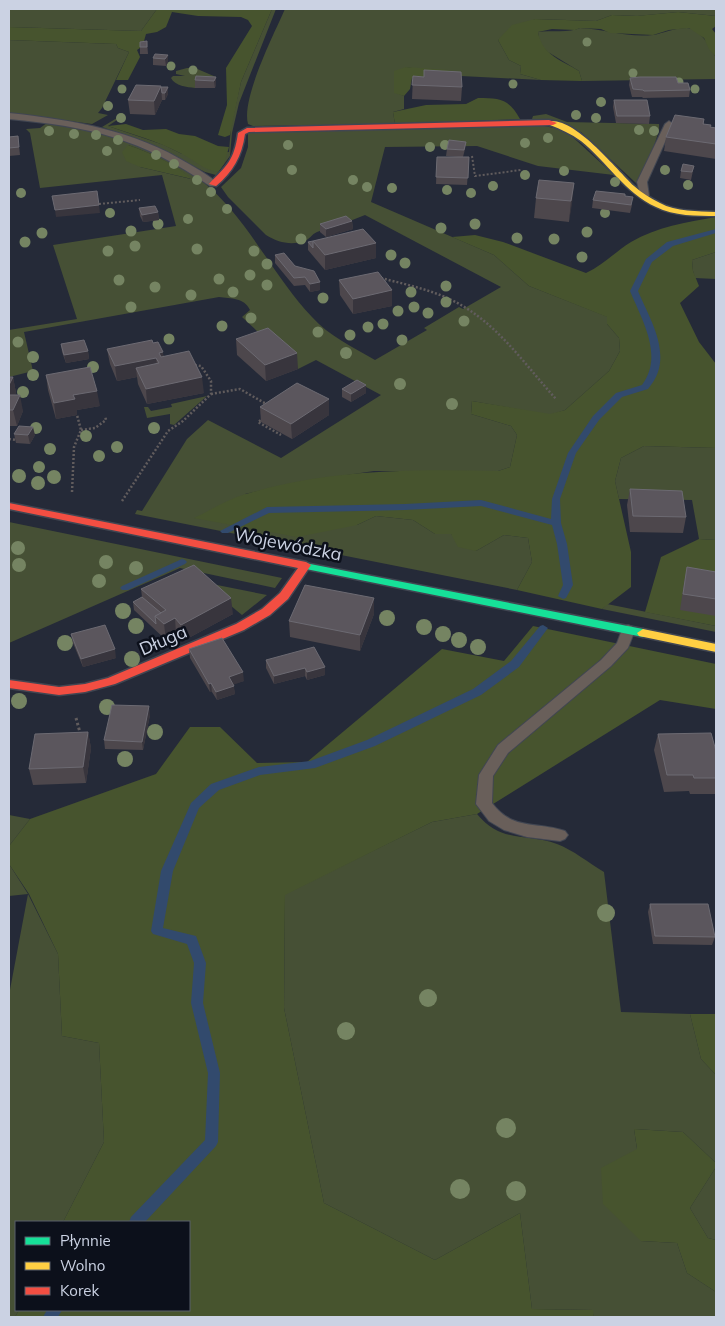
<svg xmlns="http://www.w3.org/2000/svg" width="725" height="1326" font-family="Mulish,sans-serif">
	<rect width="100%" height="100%" fill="#252a38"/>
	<g fill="#465035" fill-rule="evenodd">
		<polygon points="9,9 157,9 141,31 9,27"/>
		<polygon points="272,9 276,9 239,103 232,133 230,156 216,175 205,172 150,144 102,127 117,118 120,118 108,126 164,145 182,154 229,152 231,126 241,82"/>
		<path d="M285 9H716V16L678 12 637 16 612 15 596 21 535 19 498 40 509 60 521 66 520 74 541 80 461 76 406 67 394 92 404 96V109L393 112 395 124 253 126 248 124C241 99 274 34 285 9Z"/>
		<path d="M580 28C604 29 628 38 653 35 664 33 674 28 687 28 699 28 710 46 715 56 718 62 716 73 716 79L582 81 579 71 548 52 540 44 538 32C550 30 570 33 580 28Z"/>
		<polygon points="9,40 116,44 118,48 129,52 102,108 98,113 108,115 92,124 9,113"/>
		<path d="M187 68H195L216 77 197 83 195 88C187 87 175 86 171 78L173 76H185L176 74V71Z"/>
		<path d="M546 114 567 122 659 124C661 133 643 175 636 183L581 132 532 119 533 116Z"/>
		<path d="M47 123C101 130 160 147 202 181 248 218 272 275 312 317 329 336 353 347 375 360L427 330 424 328 459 307 463 309 501 287 365 215C349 222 333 226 317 232 312 234 309 240 304 241 291 246 277 242 266 235L228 197 221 187 241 168 248 147V133L533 124 565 130 614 175 538 166 477 146 385 147 371 202 494 255 529 286 608 317 607 324 619 338 620 351 609 371 565 410 550 415 472 401 471 414 511 426 517 435 510 467 498 471H374L299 482 245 494 357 525 376 516 413 520 435 534H451L476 551 504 535 528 538 532 562 517 590 135 514 137 510 142 511 187 439 208 420 281 458 381 395 316 360 298 369 242 317 250 310C244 297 231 299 219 297L24 332 33 371 9 377V330L77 319 53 245 176 226 162 175 40 188 30 133 26 129 40 128ZM128 145C151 153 172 163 191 179L140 167Z"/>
		<polygon points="716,252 716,279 695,278 693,271 692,260"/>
		<polygon points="207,396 174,425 170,424 170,414 147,418 144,407 148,407 151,411 172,407 171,404"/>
		<polygon points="644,446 716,448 716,540 699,539 692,500 619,499 615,481 621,458"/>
		<polygon points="9,522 282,578 275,588 180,568 9,643"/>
		<polygon points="202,582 267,595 242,615"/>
		<polygon points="607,604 716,626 716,632 602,609"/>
		<path d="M477 814C502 844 527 833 557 844 573 850 589 863 604 872L621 1012 690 1014 701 1059 716 1075V1163L683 1132 634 1129 637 1149 641 1241 677 1243 687 1273 716 1292V1317H594L592 1310 532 1309 520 1213 435 1260 324 1203 284 1008 285 894 432 822Z"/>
		<polygon points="9,815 30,819 9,846"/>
		<polygon points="9,864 28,894 58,954 62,1036 99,1043 104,1142 63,1222 16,1222 16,1310 19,1310 15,1317 9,1317 9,995 28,894 9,896"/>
		<polygon points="716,1167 716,1240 708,1238 690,1208"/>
	</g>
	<g fill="#47542e">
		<polygon points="157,9 272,9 241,82 230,135 225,137 218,135 227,105 226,68 252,26 248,20 241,17 198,16 172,12 166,27 157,32 146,34 144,41 147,43 137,50 140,57 128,80 116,80 129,52 118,48 116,44 9,40 9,27 141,31"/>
		<path d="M678 12 716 16V26L712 29 716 34V57L709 49 704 38 689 28 669 30 653 35 610 33 601 29 580 28 575 30 552 29 538 32C542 55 561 60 579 71L582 81 541 80 520 74 521 66 509 60 498 40 512 25 535 19 596 21 612 15 636 16Z"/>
		<polygon points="406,67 448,70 461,76 453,80 412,78 410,89 404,96 394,93 394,71"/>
		<path d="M478 98C500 98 509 99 520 119L395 124 393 112 426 105 466 104Z"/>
		<path d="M126 124 143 130 166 129 179 134 195 136 218 146 229 147 224 164 218 172C203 170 193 159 180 153 157 141 132 134 108 126Z"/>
		<path d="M128 145C151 153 173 163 192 179L140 167 126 161 122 152Z"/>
		<path d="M716 217V252L692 260 693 271 699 286 680 303 699 342 716 364V448L644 446 621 458 615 481 631 552V587L602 609 517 590 532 562 528 538 504 535 476 551 458 547 451 534H435L413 520 376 516 357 525 297 537 194 518C211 510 228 499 246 494 328 469 413 469 498 471L510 467 517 435 511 426 471 414 472 401 550 414 565 410 609 371 620 351 619 338 607 324V317L529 286 494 255 452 237 475 235 503 242 586 273C603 265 615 252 631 242 657 227 686 222 716 217Z"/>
		<polygon points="699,539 716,540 716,626 645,612 661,557"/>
		<polygon points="533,626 716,664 716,709 660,700 477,814 432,822 285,895 284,1008 324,1203 435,1260 520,1213 532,1309 593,1310 594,1317 15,1317 19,1310 189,1310 189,1222 63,1222 104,1142 99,1043 62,1036 58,954 29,894 9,864 9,846 30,819 156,774 190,727 220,727 257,763 307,762 442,649 504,661"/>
		<polygon points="690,1014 716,1014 716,1075 701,1059"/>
		<polygon points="634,1129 683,1132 716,1163 716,1167 690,1208 708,1238 716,1240 716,1292 687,1273 677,1243 641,1241 603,1204 601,1168 637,1149"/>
	</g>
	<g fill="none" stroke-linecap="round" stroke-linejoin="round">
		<g fill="#324a6d" fill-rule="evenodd">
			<path d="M716 229V233L673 246 652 262 638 291C648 315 667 345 658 372 656 378 652 384 648 389L622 397 599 420 576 453 560 499 561 523 567 544 573 585 566 598 563 599 558 596 563 585 557 544 552 525 481 506 405 510 269 513 228 533H222L220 531 267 507 405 504 481 500 551 519 552 499 568 453 593 416 616 393 642 385C664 356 642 320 630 291L646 259 667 242Z"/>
			<polygon points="182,559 185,560 187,562 185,564 128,590 122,590 120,588 122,586"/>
			<polygon points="543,625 548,628 519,667 481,695 375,746 315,768 260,775 219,790 199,808 173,871 163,928 196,936 206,963 203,1003 220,1073 218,1142 216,1146 145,1222 129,1222 131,1217 205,1140 208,1073 191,1003 194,963 187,944 153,934 151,931 161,871 191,803 211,784 259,767 310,761 367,740 473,689 511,661 540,626"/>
			<polygon points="47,1310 62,1310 58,1317 43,1317"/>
		</g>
		<defs>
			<g id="lane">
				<path d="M9 113C73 120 134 130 189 164 199 170 210 176 218 184L216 186H210C140 138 91 127 9 119Z"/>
				<polygon points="669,121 673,124 647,182 649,196 644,199 641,198 637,182 665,124"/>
				<path d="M628 625 633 627 635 630 628 648 611 666 508 753 493 776 492 803C513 831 536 821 565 831L568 835 565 839 560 841 527 837 504 830 489 821 476 804 479 775 498 745 601 660 617 643 623 627Z"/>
			</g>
			<polygon id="fast" points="300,562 643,629 649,633 643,637 296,567 295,565"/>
			<g id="slow">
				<path d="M550 121C577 119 616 169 634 186 642 193 650 198 660 203 676 212 698 211 716 212V216C697 216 674 216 656 207 625 193 607 162 581 141 571 134 561 129 550 125Z"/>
				<polygon points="643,629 716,644 716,652 639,636 637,633"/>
			</g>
			<g id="jam">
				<path d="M549 120 557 123 553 125 249 132 245 134C242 156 233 172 216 186L209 184C227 165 234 161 238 133L247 128Z"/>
				<polygon points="9,503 306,562 311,565 288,599 270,615 244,630 115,684 85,692 59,695 9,688 9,680 59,687 85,684 108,678 236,624 262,609 280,593 298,568 9,509"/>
			</g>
		</defs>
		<use href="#lane" stroke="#414652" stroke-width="2"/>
		<use href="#fast" stroke="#414652" stroke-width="3"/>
		<use href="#slow" stroke="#414652" stroke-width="3"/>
		<use href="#jam" stroke="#414652" stroke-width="3"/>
		<g stroke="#615c5d" stroke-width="2" stroke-dasharray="2 2" stroke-linecap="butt">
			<polyline points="472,156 475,176 521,170"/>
			<polyline points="99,204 140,200"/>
		</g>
		<g stroke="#615c5d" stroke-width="2.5" stroke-dasharray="2 2" stroke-linecap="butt">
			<path d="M381 278C408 285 437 291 461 305 500 327 527 367 556 399"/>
			<polyline points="211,394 240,389 268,405"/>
			<polyline points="264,418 258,422 281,435"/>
			<polyline points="81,430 95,428 106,420 105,416"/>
			<polyline points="9,439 16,440"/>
			<polyline points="72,492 74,447 81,430 77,415"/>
			<polyline points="122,501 168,431 183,421 211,394 211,381 201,366 194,365"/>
		</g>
		<polyline stroke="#615c5d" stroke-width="3" stroke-dasharray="2.5 2.5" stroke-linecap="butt" points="76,718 81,736"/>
		<use href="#lane" fill="#695f5a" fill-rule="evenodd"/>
		<use href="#fast" fill="#16e098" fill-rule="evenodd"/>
		<use href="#slow" fill="#ffcf43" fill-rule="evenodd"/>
		<use href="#jam" fill="#f24e42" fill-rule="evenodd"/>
	</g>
	<g fill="#758462">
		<circle cx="587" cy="42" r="4.5"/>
		<circle cx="171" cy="66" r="4.5"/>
		<circle cx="193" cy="70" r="4.5"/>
		<circle cx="633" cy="73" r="4.5"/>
		<circle cx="679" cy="82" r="4.5"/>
		<circle cx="513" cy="84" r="4.5"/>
		<circle cx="122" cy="89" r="4.5"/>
		<circle cx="695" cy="89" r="4.5"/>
		<circle cx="601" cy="102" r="5"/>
		<circle cx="108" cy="106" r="5"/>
		<circle cx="576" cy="115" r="5"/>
		<circle cx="121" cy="118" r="5"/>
		<circle cx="596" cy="118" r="5"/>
		<circle cx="639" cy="130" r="5"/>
		<circle cx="49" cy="131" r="5"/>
		<circle cx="654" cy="131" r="5"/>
		<circle cx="74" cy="134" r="5"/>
		<circle cx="96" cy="135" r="5"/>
		<circle cx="548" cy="138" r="5"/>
		<circle cx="118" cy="140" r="5"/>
		<circle cx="525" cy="143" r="5"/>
		<circle cx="288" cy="145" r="5"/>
		<circle cx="445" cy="145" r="5"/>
		<circle cx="430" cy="147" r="5"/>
		<circle cx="107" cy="151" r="5"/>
		<circle cx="156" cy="155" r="5"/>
		<circle cx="174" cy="164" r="5"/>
		<circle cx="292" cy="170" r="5"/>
		<circle cx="665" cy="170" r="5"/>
		<circle cx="564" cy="171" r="5"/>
		<circle cx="525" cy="175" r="5"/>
		<circle cx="197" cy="180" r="5"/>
		<circle cx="353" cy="180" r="5"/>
		<circle cx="615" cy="182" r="5"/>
		<circle cx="688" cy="185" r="5"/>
		<circle cx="493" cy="186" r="5"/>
		<circle cx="367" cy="187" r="5"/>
		<circle cx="392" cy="188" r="5"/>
		<circle cx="447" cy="190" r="5"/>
		<circle cx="211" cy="192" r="5"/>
		<circle cx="21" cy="193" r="5"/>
		<circle cx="471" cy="193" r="5"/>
		<circle cx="227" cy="209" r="5"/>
		<circle cx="110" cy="213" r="5"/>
		<circle cx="605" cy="213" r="5"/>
		<circle cx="188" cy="219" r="5"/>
		<circle cx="158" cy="224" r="5.5"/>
		<circle cx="475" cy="224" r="5.5"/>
		<circle cx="441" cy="228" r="5.5"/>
		<circle cx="131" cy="231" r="5.5"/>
		<circle cx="587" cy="232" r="5.5"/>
		<circle cx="42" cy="233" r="5.5"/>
		<circle cx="517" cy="238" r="5.5"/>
		<circle cx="301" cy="239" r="5.5"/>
		<circle cx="554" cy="239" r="5.5"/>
		<circle cx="25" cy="242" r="5.5"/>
		<circle cx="135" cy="246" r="5.5"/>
		<circle cx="197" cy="249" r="5.5"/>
		<circle cx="108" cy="251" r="5.5"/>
		<circle cx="254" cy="251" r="5.5"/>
		<circle cx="391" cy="255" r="5.5"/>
		<circle cx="582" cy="257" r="5.5"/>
		<circle cx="405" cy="263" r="5.5"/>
		<circle cx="267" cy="264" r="5.5"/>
		<circle cx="250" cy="275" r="5.5"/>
		<circle cx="219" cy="279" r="5.5"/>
		<circle cx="119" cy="280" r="5.5"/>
		<circle cx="267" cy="285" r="5.5"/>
		<circle cx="446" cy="286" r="5.5"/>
		<circle cx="155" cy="287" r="5.5"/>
		<circle cx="233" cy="292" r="5.5"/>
		<circle cx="411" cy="292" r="5.5"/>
		<circle cx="191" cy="295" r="5.5"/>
		<circle cx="323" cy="298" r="5.5"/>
		<circle cx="446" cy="302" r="5.5"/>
		<circle cx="131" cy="307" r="5.5"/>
		<circle cx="414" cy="307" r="5.5"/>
		<circle cx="398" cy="311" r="5.5"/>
		<circle cx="428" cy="313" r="5.5"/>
		<circle cx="251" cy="318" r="5.5"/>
		<circle cx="464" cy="321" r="5.5"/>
		<circle cx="383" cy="324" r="5.5"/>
		<circle cx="222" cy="326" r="5.5"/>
		<circle cx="368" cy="327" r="5.5"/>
		<circle cx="318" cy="332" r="5.5"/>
		<circle cx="350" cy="335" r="5.5"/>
		<circle cx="169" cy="339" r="5.5"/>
		<circle cx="402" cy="340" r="5.5"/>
		<circle cx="18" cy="342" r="5.5"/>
		<circle cx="346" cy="353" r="6"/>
		<circle cx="33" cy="357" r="6"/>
		<circle cx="93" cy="367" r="6"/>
		<circle cx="33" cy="375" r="6"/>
		<circle cx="400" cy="384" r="6"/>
		<circle cx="23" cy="392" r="6"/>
		<circle cx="452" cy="404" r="6"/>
		<circle cx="36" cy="428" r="6"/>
		<circle cx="154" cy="428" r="6"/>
		<circle cx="86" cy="436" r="6"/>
		<circle cx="117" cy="447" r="6"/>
		<circle cx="50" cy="449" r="6"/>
		<circle cx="99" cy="456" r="6"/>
		<circle cx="39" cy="467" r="6"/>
		<circle cx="19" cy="476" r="7"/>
		<circle cx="54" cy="477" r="7"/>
		<circle cx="38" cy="483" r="7"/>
		<circle cx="18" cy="548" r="7"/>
		<circle cx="106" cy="562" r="7"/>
		<circle cx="19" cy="565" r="7"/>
		<circle cx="136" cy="568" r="7"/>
		<circle cx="99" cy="581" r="7"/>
		<circle cx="123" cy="611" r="8"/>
		<circle cx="387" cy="618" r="8"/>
		<circle cx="136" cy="626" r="8"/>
		<circle cx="424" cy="627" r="8"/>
		<circle cx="443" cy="634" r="8"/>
		<circle cx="459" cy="640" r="8"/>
		<circle cx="65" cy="643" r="8"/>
		<circle cx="478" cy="647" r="8"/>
		<circle cx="132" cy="659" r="8"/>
		<circle cx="19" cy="701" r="8"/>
		<circle cx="107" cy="707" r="8"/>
		<circle cx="155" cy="732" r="8"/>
		<circle cx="125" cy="759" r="8"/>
		<circle cx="606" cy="913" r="9"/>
		<circle cx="428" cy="998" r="9"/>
		<circle cx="346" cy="1031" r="9"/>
		<circle cx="506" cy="1128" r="10"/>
		<circle cx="460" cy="1189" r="10"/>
		<circle cx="516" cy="1191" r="10"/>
	</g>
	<g fill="#4d474c">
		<polygon points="147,41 148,54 140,54 140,42"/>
		<polygon points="168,55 168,62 166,66 153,65 153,58"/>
		<polygon points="413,76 462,87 461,101 412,99"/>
		<polygon points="216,77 216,84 215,88 195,88 195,80"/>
		<polygon points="630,78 678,83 690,90 689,97 643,98 642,97 632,97 629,85"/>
		<polygon points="161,87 168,94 165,100 162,100 155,115 130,114 128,100"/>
		<polygon points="614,100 650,116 649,124 616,123 613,107"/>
		<polygon points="704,119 704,124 710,128 716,128 716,159 664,151 666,137"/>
		<polygon points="18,136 20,155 9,156 9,137"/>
		<polygon points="466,142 465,149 463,157 469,157 467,185 436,184 437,157 458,157 446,156 447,149"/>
		<polygon points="694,166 691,180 680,178 681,171"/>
		<polygon points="574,183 569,222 534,218 536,198"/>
		<polygon points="625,196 632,205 630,213 592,208 593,200"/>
		<polygon points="139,208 158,212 159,220 143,222 140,216"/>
		<polygon points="352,221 353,229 326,237 320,232 320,224"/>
		<polygon points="313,241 376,258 325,270 308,250 308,242"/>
		<polygon points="275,255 295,266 320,290 310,292 305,285 294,286 275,263"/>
		<polygon points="339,280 392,290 392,306 353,314 340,295"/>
		<polygon points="236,339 298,369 266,381 237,355"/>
		<polygon points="153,343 164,356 204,393 147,404 138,384 137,377 117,381 110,364 107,349"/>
		<polygon points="61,344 88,351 89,359 66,363 62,352"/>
		<polygon points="46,375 100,406 77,410 77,415 56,419 48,390"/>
		<polygon points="9,377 13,377 16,393 15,395 23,411 17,426 9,426"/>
		<polygon points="342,389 366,393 351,402 342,397"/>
		<polygon points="260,407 329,415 292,439 261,422"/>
		<polygon points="14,434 35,435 30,444 16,443"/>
		<polygon points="630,489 686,517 683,533 630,532 627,505"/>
		<polygon points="687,567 716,572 716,616 680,610 684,583"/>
		<polygon points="141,589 233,614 183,641 176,634 166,640 134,610 133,602 142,597"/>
		<polygon points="374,614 360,651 290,637 289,621"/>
		<polygon points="71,634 116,658 83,667 73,643"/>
		<polygon points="189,649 244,681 233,684 235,694 217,700 212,692 210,692 190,658"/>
		<polygon points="266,660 325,667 325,675 307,680 305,676 274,684 266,668"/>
		<polygon points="150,715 143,750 105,749 104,740"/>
		<polygon points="88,732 91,748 86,783 33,785 29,769"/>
		<polygon points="658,734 716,751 716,794 690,794 689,791 664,792 654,750"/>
		<polygon points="650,904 715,937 712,945 653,944 648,912"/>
	</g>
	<g fill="#38353d">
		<polygon points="168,55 168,62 166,66 165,59"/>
		<polygon points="216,77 216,84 215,88 214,81"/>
		<polygon points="161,86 162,100 155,115 154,101"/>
		<polygon points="168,87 168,94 165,100 165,93"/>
		<polygon points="574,183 572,204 569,222 571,201"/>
		<polygon points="99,205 100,213 56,217 55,210"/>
		<polygon points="158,212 159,220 143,222 142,215"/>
		<polygon points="352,221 353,229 326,237 326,229"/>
		<polygon points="376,243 376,258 325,270 325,255"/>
		<polygon points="320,282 320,290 310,292 310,284"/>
		<polygon points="392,290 392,306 353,314 353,299"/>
		<polygon points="88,351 89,359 66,363 64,355"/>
		<polygon points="163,352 165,368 159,353"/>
		<polygon points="297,353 298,369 266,381 265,365"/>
		<polygon points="156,358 158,373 136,368 137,377 117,381 115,366"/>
		<polygon points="13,377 16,393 9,408 9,385"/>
		<polygon points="202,377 204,393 147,404 146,389"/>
		<polygon points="366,385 366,393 351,402 351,394"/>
		<polygon points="97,391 100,406 77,410 77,415 56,419 54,403 73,395"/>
		<polygon points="20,395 23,411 17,426 13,410"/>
		<polygon points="329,399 329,415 292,439 291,424"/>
		<polygon points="33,427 35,435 30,444 28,435"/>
		<polygon points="231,598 233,614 183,641 181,625"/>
		<polygon points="374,598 374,614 360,651 360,635"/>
		<polygon points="175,618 176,634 166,640 164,624"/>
		<polygon points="115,649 116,658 83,667 81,659"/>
		<polygon points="325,667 325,675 307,680 307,672"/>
		<polygon points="305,668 305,676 274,684 274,676"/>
		<polygon points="243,672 244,681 230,686 229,677"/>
		<polygon points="211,683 212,692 210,692 209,684"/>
		<polygon points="234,686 235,694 217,700 216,692"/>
		<polygon points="149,706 150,715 143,750 142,742"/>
		<polygon points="88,732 91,748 86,783 83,767"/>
	</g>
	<g fill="#5b565d" stroke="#6c6a72">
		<polygon points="147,41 147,47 140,47 140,42"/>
		<polygon points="155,54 168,55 165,59 153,58"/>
		<polygon points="424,70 461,72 462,87 412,85 413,76 424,77"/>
		<polygon points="196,76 216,77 214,81 195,80"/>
		<polygon points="640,77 676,77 678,83 688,83 690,90 644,91 643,90 633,89 630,78"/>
		<polygon points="136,85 161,86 154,101 128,100"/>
		<polygon points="161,87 168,87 165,93 162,93"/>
		<polygon points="614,100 647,100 650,116 617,116"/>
		<polygon points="675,115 704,119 703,124 711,125 710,127 716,128 716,144 666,137"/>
		<polygon points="18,136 19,147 9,148 9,137"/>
		<polygon points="449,140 466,142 464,150 447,149"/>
		<polygon points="437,157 469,157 468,178 436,177"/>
		<polygon points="683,164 694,166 692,172 681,171"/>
		<polygon points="539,180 574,183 571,201 536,198"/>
		<polygon points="97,191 99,205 55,210 52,196"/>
		<polygon points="596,191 625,194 625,196 633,197 631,205 593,200"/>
		<polygon points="155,206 158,212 142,215 139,208"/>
		<polygon points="346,216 352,221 326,229 320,224"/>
		<polygon points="363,229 376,243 325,255 313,241"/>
		<polygon points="313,241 313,248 308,242"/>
		<polygon points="284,253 295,266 314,271 320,282 310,284 305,277 294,278 275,255"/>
		<polygon points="378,272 392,290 353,299 339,280"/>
		<polygon points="268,328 297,353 265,365 236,339"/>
		<polygon points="84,340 88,351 64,355 61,344"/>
		<polygon points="152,340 153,343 158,342 163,352 159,353 161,357 189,351 202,377 146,389 136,368 159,363 156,358 115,366 107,349"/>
		<polygon points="90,367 97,391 73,395 75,399 54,403 46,375"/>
		<polygon points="9,377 13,377 9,385"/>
		<polygon points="357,380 366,385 351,394 342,389"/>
		<polygon points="297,383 329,399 291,424 260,407"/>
		<polygon points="9,395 20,395 13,410 9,410"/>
		<polygon points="19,426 33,427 28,435 14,434"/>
		<polygon points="630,489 682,491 686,517 633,516"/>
		<polygon points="194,565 231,598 181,625 175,618 164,624 155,616 166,610 141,589"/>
		<polygon points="687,567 716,572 716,599 683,594"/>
		<polygon points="305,585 374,598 360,635 289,621"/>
		<polygon points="142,597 161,613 155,616 156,624 133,602"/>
		<polygon points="105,625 115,649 81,659 71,634"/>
		<polygon points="222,638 243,672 229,677 234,686 216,692 211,683 209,684 189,649"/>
		<polygon points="314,647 325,667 307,672 305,668 274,676 266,660"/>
		<polygon points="112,705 149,706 142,742 104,740"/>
		<polygon points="88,732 83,767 29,769 35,734"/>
		<polygon points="711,733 716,751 716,778 694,778 693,775 667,775 658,734"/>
		<polygon points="650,904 708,904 715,937 655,936"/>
	</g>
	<g text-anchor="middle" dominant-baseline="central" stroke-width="5" stroke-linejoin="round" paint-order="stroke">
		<g font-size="18" fill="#cbd2e3" stroke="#0c101b">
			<text transform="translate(288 544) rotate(11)">Wojewódzka</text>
			<text transform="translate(163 640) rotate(-23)">Długa</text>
		</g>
	</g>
	<rect width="725" height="1326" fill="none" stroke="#cbd2e3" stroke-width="20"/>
	<rect x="15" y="1221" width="175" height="90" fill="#0c101b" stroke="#585e6b"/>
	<rect x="25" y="1237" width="25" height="8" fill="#16e098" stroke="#585e6b"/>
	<text x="60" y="1246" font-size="15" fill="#cbd2e3">Płynnie</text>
	<rect x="25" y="1262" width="25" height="8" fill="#ffcf43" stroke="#585e6b"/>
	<text x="60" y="1271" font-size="15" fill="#cbd2e3">Wolno</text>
	<rect x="25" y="1287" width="25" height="8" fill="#f24e42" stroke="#585e6b"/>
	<text x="60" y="1296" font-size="15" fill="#cbd2e3">Korek</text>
</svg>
